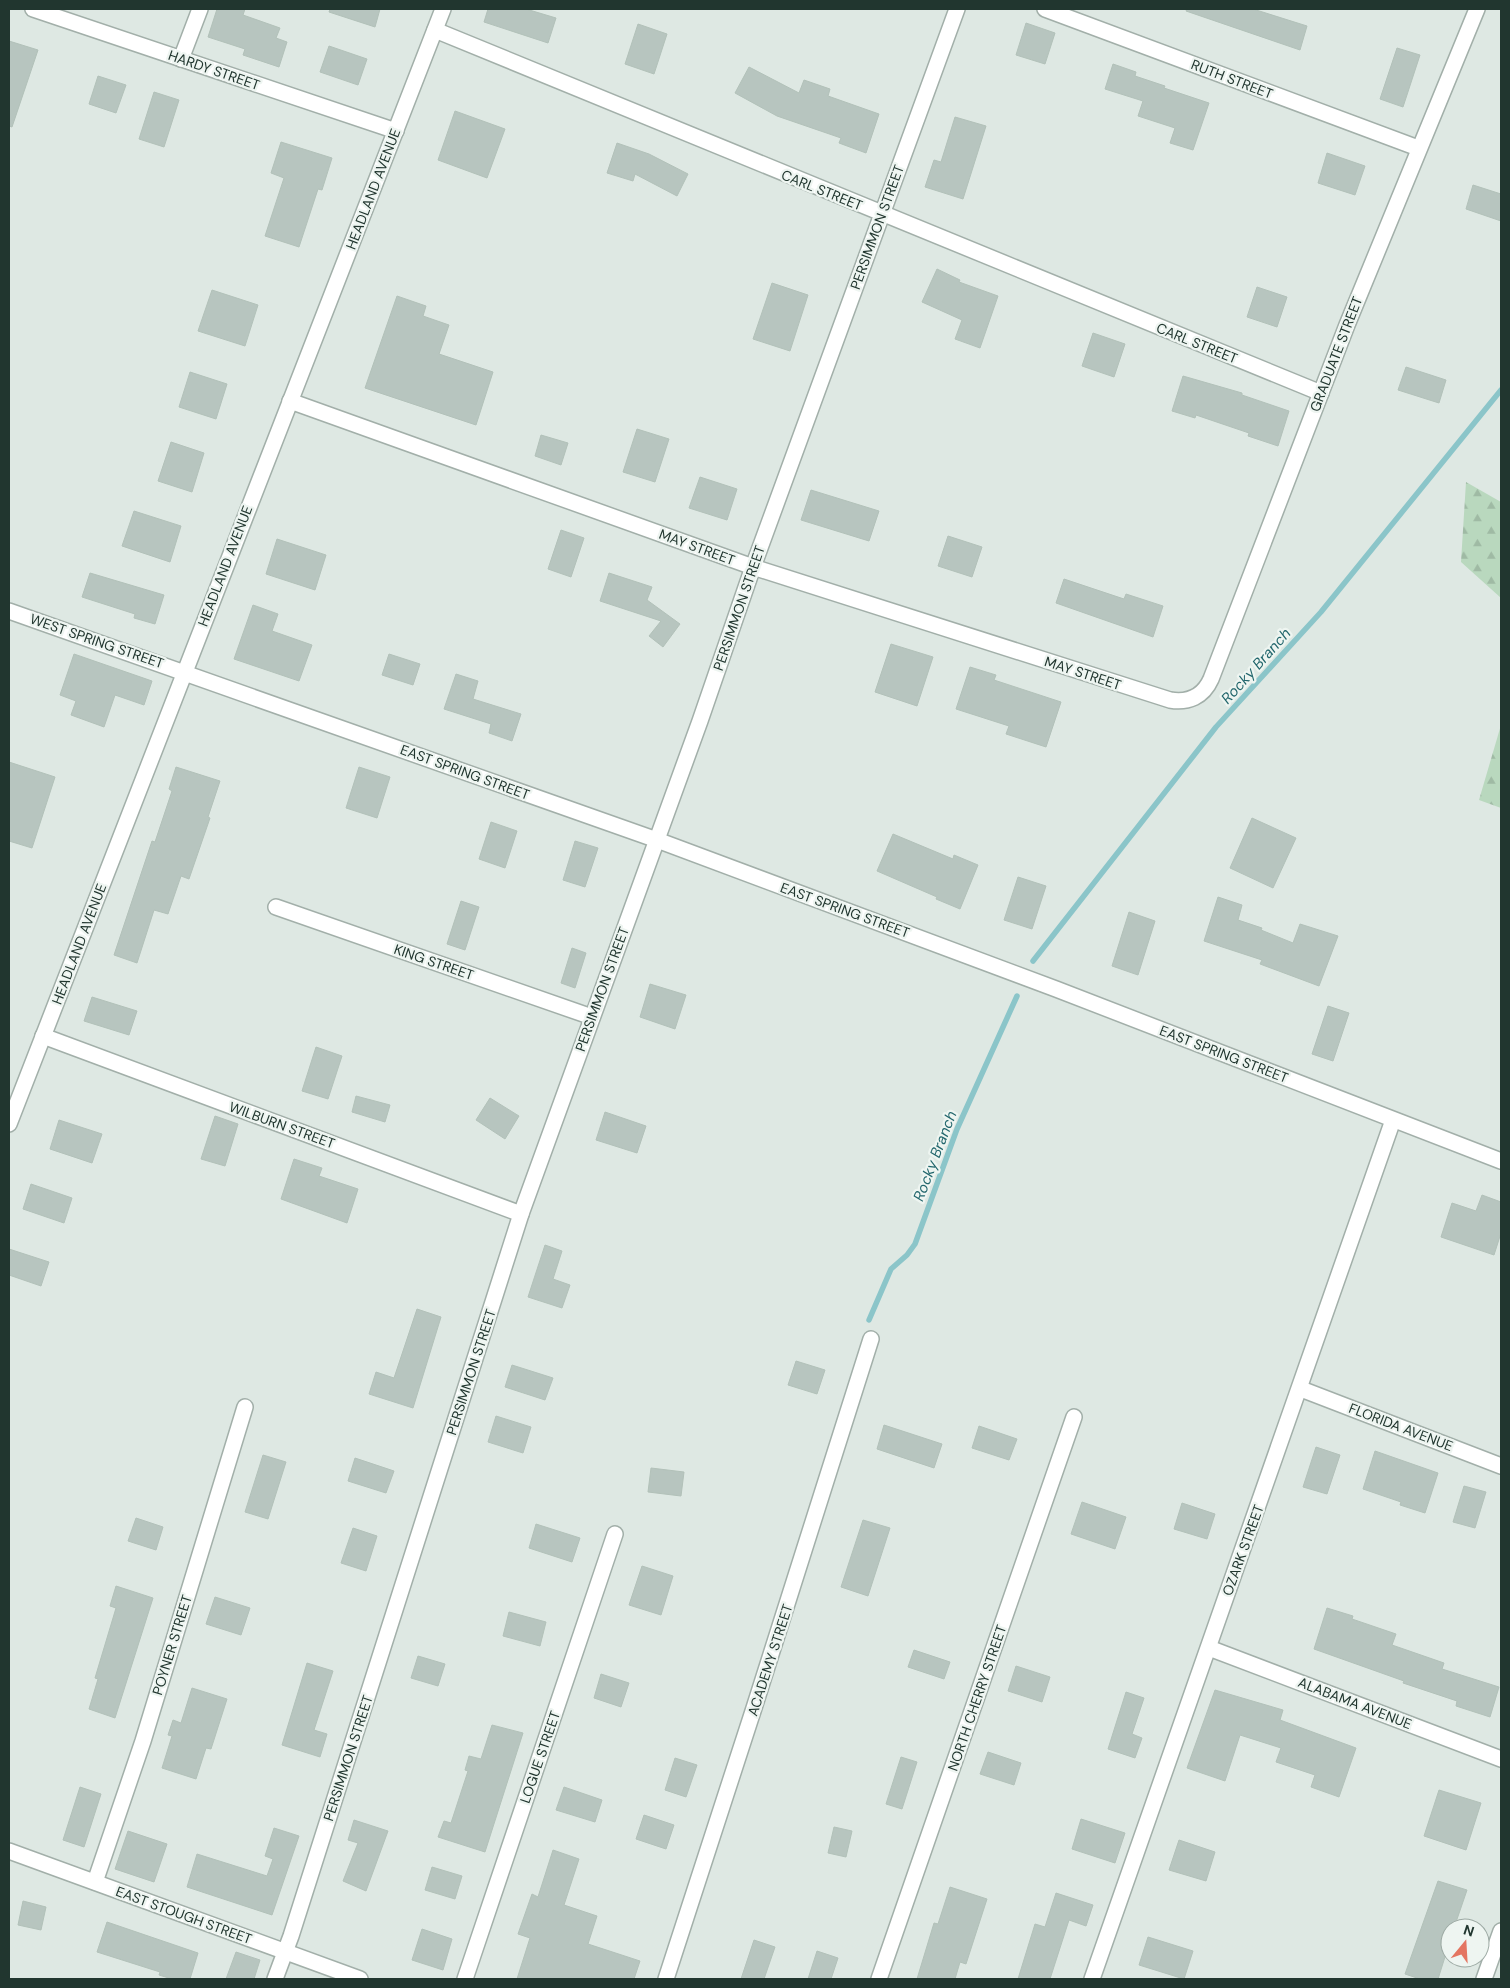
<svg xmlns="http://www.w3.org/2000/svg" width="1510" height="1988" font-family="'DM Sans',sans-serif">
	<defs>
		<pattern id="forest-firs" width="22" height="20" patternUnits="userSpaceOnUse" patternTransform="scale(1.25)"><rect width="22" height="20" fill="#b9d8be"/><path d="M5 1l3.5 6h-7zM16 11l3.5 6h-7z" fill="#9fbaa4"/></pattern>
	</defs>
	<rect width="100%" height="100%" fill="#dee8e3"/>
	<g fill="url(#forest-firs)">
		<polygon points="1466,482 1501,502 1501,598 1461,562"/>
		<polygon points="1501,725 1501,808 1479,800"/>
	</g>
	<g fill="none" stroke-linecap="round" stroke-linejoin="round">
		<g stroke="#8bc5c9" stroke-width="5.5">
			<polyline points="1033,961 1216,727 1321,612 1501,390"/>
			<polyline points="869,1320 891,1269 907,1255 915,1244 957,1129 1017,996"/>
		</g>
	</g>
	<g fill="#b7c5bf" stroke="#b2c1b9">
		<polygon points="217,9 245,9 243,15 280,28 276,38 287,42 279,67 243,55 245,49 208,37"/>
		<polygon points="330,9 380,9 375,27 329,12"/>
		<polygon points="488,9 526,9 556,18 548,43 484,22"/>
		<polygon points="1187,9 1253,9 1307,26 1300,50 1186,11"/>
		<polygon points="1026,23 1055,33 1045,64 1016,55"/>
		<polygon points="638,24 667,34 654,74 625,64"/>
		<polygon points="9,41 38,50 12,127 9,126"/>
		<polygon points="329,46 367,59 358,85 320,72"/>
		<polygon points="1397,48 1420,55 1403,107 1380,99"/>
		<polygon points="1113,64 1136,72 1135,76 1165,86 1164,88 1209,103 1193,150 1170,143 1175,128 1138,116 1143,101 1105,89"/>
		<polygon points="749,67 799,93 804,80 830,89 828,96 879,114 866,153 839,143 841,138 777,116 735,93"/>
		<polygon points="98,76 126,85 116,113 89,104"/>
		<polygon points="154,92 179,100 164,147 139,139"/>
		<polygon points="455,111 505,129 487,178 438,160"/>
		<polygon points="955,117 986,126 963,199 925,187 934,160 941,162"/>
		<polygon points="281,142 332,158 322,190 318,189 299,247 265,236 284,178 271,173"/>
		<polygon points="617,143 649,154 688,174 677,196 635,174 633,181 607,173"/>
		<polygon points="1327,153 1365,166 1355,195 1318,183"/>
		<polygon points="1473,185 1501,194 1501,221 1466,209"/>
		<polygon points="937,269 960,280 959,282 998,296 980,348 955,339 962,320 922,302"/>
		<polygon points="772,283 808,295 790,351 753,339"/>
		<polygon points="1257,287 1287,297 1277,327 1247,317"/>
		<polygon points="212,290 258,305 245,346 198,331"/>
		<polygon points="397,296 426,306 423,316 449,325 439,354 493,372 476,425 365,388"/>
		<polygon points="1093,333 1125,344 1114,377 1082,366"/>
		<polygon points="1406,367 1446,380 1439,403 1398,390"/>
		<polygon points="190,372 227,384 216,419 179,407"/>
		<polygon points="1183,376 1242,393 1242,395 1289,411 1278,446 1248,436 1249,433 1196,415 1195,418 1172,411"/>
		<polygon points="637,429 669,439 655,482 623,472"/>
		<polygon points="541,435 568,443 561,465 535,456"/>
		<polygon points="171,442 204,453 192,492 158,481"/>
		<polygon points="700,477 737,489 727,520 689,508"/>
		<polygon points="811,490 879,511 869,541 801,520"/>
		<polygon points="134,511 181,526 170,562 122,546"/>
		<polygon points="561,530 584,538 571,577 548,569"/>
		<polygon points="948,536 982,547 972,577 938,566"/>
		<polygon points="277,539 326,555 315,590 266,574"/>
		<polygon points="90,573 164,595 155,624 134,618 135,614 82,597"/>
		<polygon points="609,573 652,587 647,600 680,624 663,647 649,636 661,621 600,601"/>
		<polygon points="1064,579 1124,599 1126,594 1163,606 1153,637 1056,603"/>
		<polygon points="253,605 278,614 272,631 312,645 299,681 234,659"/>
		<polygon points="891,644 933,657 917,706 875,692"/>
		<polygon points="74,654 152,681 144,705 115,695 104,727 71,715 76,701 60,695"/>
		<polygon points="389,654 420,664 413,685 382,675"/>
		<polygon points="970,667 996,675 994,680 1061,702 1046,747 1006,734 1009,726 956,709"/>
		<polygon points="456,674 478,681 473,699 521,714 512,741 489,733 491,724 444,709"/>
		<polygon points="9,762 55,777 32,848 9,841"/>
		<polygon points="176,767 220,781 208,817 210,818 189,879 181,876 168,914 154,910 137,963 114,955 152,841 155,842 172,791 169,789"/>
		<polygon points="359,767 390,777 377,818 346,808"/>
		<polygon points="1252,818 1296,838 1273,888 1230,868"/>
		<polygon points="491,822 517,831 505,868 479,859"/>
		<polygon points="893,834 953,859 954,855 978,865 960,909 936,899 937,897 877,871"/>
		<polygon points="575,841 598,848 585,887 563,880"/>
		<polygon points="1018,877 1046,886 1032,929 1004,920"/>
		<polygon points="1218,897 1242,905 1238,920 1262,928 1261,930 1293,943 1300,924 1338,936 1319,986 1260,964 1262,960 1204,941"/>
		<polygon points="461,901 479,907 465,950 447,944"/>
		<polygon points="1129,912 1155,921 1138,975 1112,966"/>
		<polygon points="572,948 586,953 575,988 561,983"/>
		<polygon points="650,984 686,995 675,1029 640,1017"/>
		<polygon points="92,997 137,1011 129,1035 84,1021"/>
		<polygon points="1328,1006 1349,1013 1333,1061 1312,1054"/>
		<polygon points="316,1047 342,1056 328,1099 302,1091"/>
		<polygon points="356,1096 390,1105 385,1122 352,1112"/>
		<polygon points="490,1098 519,1116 505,1139 476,1120"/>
		<polygon points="605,1112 646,1126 637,1153 596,1140"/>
		<polygon points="215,1116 238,1124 225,1166 201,1159"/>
		<polygon points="59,1120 102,1134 92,1163 50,1149"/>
		<polygon points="294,1159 322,1168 319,1176 358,1189 347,1223 281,1199"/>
		<polygon points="31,1184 72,1198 64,1223 23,1209"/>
		<polygon points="1482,1195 1501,1202 1501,1233 1494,1255 1441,1237 1452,1203 1476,1211"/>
		<polygon points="545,1245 562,1251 553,1279 570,1285 562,1308 528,1297"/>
		<polygon points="9,1249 49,1262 41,1286 9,1275"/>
		<polygon points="417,1309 441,1317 413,1408 369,1394 376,1372 394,1378"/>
		<polygon points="796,1361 825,1370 817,1394 788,1385"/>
		<polygon points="512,1365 553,1378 545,1400 505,1387"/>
		<polygon points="496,1416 531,1427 523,1453 488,1442"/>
		<polygon points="884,1425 942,1444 934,1468 877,1449"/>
		<polygon points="979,1426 1017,1439 1009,1460 972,1448"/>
		<polygon points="1316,1447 1340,1455 1327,1494 1303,1487"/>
		<polygon points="1375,1451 1438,1473 1425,1513 1400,1505 1401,1502 1363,1489"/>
		<polygon points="263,1455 286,1462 268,1519 245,1512"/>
		<polygon points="355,1458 394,1471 386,1493 348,1481"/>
		<polygon points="651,1468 684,1472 681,1496 648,1492"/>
		<polygon points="1464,1486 1486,1492 1475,1528 1453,1522"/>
		<polygon points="1082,1502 1126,1517 1115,1549 1071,1534"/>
		<polygon points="1182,1503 1215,1514 1207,1539 1174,1529"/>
		<polygon points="136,1518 163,1527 156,1550 128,1541"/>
		<polygon points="863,1520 890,1528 868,1596 841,1587"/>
		<polygon points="536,1524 580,1538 572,1562 529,1548"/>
		<polygon points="353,1528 377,1536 366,1571 341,1563"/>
		<polygon points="642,1566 673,1576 661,1615 629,1605"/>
		<polygon points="116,1586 153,1598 115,1718 89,1709 98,1679 95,1678 116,1608 110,1606"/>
		<polygon points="215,1597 250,1608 241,1635 206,1624"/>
		<polygon points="1327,1608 1353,1616 1352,1619 1396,1634 1392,1645 1444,1663 1442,1669 1499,1687 1490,1717 1456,1706 1457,1701 1403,1683 1404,1681 1314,1649"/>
		<polygon points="509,1612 546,1622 540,1646 503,1636"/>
		<polygon points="914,1650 950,1662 944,1679 908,1667"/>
		<polygon points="418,1656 445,1664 438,1686 411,1678"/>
		<polygon points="307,1663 333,1671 314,1730 327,1734 320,1757 282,1745"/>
		<polygon points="1016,1666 1050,1677 1042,1702 1008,1691"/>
		<polygon points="601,1674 629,1683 621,1707 594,1698"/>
		<polygon points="192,1688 227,1699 211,1749 206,1748 196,1779 162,1768 172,1736 168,1735 173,1720 181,1723"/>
		<polygon points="1215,1690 1283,1710 1280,1720 1356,1748 1339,1797 1311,1787 1315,1775 1276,1762 1281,1748 1240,1735 1225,1781 1187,1768"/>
		<polygon points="1126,1692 1144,1698 1132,1734 1142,1738 1135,1758 1108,1749"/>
		<polygon points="492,1725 523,1733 485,1852 438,1837 444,1821 451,1823 468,1771 465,1770 469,1756 481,1759"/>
		<polygon points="988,1752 1021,1763 1014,1785 980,1774"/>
		<polygon points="901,1757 917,1762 902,1809 886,1804"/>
		<polygon points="675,1758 697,1765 686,1797 665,1790"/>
		<polygon points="80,1787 101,1794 84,1847 63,1840"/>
		<polygon points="564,1787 602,1800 595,1822 556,1810"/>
		<polygon points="1439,1790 1481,1803 1466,1850 1424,1836"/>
		<polygon points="644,1815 674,1825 666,1849 636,1839"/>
		<polygon points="1081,1819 1125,1833 1115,1863 1072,1849"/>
		<polygon points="354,1820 388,1831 366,1891 343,1881 358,1843 348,1840"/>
		<polygon points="834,1827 852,1831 846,1857 828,1853"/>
		<polygon points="274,1828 299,1836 272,1915 187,1887 197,1854 267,1876 273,1859 265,1856"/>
		<polygon points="128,1831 167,1844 154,1882 115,1869"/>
		<polygon points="1179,1840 1215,1852 1206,1881 1169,1870"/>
		<polygon points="553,1850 579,1859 564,1905 597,1916 588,1944 640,1961 634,1979 517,1979 530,1938 518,1934 532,1894 538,1897"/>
		<polygon points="432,1867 462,1876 455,1899 425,1890"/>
		<polygon points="1438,1881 1467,1890 1454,1928 1450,1928 1450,1941 1438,1979 1420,1979 1405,1974"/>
		<polygon points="950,1887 987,1899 966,1964 960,1962 955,1979 917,1979 934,1923 938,1924"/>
		<polygon points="1056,1893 1093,1905 1086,1926 1069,1920 1050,1979 1018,1979 1035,1924 1045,1927"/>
		<polygon points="23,1901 46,1907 41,1930 18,1925"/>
		<polygon points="107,1922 198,1953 190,1979 172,1979 159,1975 160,1972 97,1952"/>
		<polygon points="422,1929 452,1939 443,1970 412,1960"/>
		<polygon points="1148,1937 1193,1951 1184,1979 1139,1965"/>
		<polygon points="754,1940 775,1947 764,1979 741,1979"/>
		<polygon points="817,1951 838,1958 831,1979 808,1979"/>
		<polygon points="236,1952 260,1960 254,1979 226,1979"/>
	</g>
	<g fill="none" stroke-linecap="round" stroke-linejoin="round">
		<defs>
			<g id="street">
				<polyline points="33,9 396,131"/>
				<polyline points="1045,9 1418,148"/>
				<polyline points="435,30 1321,393"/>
				<polyline points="181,59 200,9"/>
				<path d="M290 401 753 567 1170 700C1188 703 1203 697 1211 679L1347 325 1477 9"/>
				<polyline points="9,611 657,840 1056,989 1501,1161"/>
				<polyline points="276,907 592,1017"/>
				<polyline points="43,1036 521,1214"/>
				<polyline points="9,1124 443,9"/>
				<polyline points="1301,1389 1501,1466"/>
				<polyline points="1209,1648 1501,1759"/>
				<polyline points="9,1851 360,1979"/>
				<polyline points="95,1882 143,1741 245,1407"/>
				<polyline points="275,1979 291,1936 521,1214 700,721 753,567 957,9"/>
				<polyline points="465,1979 615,1534"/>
				<polyline points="666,1979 754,1708 871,1339"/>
				<polyline points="879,1979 1074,1417"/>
				<polyline points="1092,1979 1393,1120"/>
				<polyline points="1484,1979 1501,1931"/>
			</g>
		</defs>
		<use href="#street" stroke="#a2afa9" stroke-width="18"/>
		<use href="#street" stroke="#fff" stroke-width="15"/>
	</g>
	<g text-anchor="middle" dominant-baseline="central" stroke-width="4.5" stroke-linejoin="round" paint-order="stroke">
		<g font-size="14" fill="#21362f" stroke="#eef5f1">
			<text transform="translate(214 70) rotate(19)">HARDY STREET</text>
			<text transform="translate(1232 79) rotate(21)">RUTH STREET</text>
			<text transform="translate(373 189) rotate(-69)">HEADLAND AVENUE</text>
			<text transform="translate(822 190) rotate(22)">CARL STREET</text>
			<text transform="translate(877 227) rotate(-70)">PERSIMMON STREET</text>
			<text transform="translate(1197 343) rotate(22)">CARL STREET</text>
			<text transform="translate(1336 354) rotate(-69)">GRADUATE STREET</text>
			<text transform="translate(697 547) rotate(20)">MAY STREET</text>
			<text transform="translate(225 566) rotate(-69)">HEADLAND AVENUE</text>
			<text transform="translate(739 608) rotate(-71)">PERSIMMON STREET</text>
			<text transform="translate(97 641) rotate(19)">WEST SPRING STREET</text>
			<text transform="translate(1083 673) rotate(18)">MAY STREET</text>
			<text transform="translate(465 772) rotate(20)">EAST SPRING STREET</text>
			<text transform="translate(845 910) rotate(20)">EAST SPRING STREET</text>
			<text transform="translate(79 944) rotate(-69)">HEADLAND AVENUE</text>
			<text transform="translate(434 962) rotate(19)">KING STREET</text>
			<text transform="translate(602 989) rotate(-70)">PERSIMMON STREET</text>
			<text transform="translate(1224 1054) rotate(21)">EAST SPRING STREET</text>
			<text transform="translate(282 1125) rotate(20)">WILBURN STREET</text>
			<text transform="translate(471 1372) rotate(-72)">PERSIMMON STREET</text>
			<text transform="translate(1401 1427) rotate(21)">FLORIDA AVENUE</text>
			<text transform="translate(1243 1550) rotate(-70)">OZARK STREET</text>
			<text transform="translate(172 1645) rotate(-73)">POYNER STREET</text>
			<text transform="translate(770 1660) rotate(-72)">ACADEMY STREET</text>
			<text transform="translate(977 1698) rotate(-71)">NORTH CHERRY STREET</text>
			<text transform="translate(1355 1703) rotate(21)">ALABAMA AVENUE</text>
			<text transform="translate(540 1757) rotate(-71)">LOGUE STREET</text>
			<text transform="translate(348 1758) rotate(-72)">PERSIMMON STREET</text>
			<text transform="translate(184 1915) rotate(20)">EAST STOUGH STREET</text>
		</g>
		<g font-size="15" font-style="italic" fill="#22666c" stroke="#eef5f1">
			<text transform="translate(1256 666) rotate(-48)">Rocky Branch</text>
			<text transform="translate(935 1156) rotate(-69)">Rocky Branch</text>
		</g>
	</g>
	<rect width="1510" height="1988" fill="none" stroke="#21362f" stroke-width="20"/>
	<g transform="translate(1465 1943) rotate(18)"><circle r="24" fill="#eef5f1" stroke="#9ca9a3"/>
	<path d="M0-4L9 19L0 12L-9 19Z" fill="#e47561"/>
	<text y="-8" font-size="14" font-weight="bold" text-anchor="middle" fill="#21362f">N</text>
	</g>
</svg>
